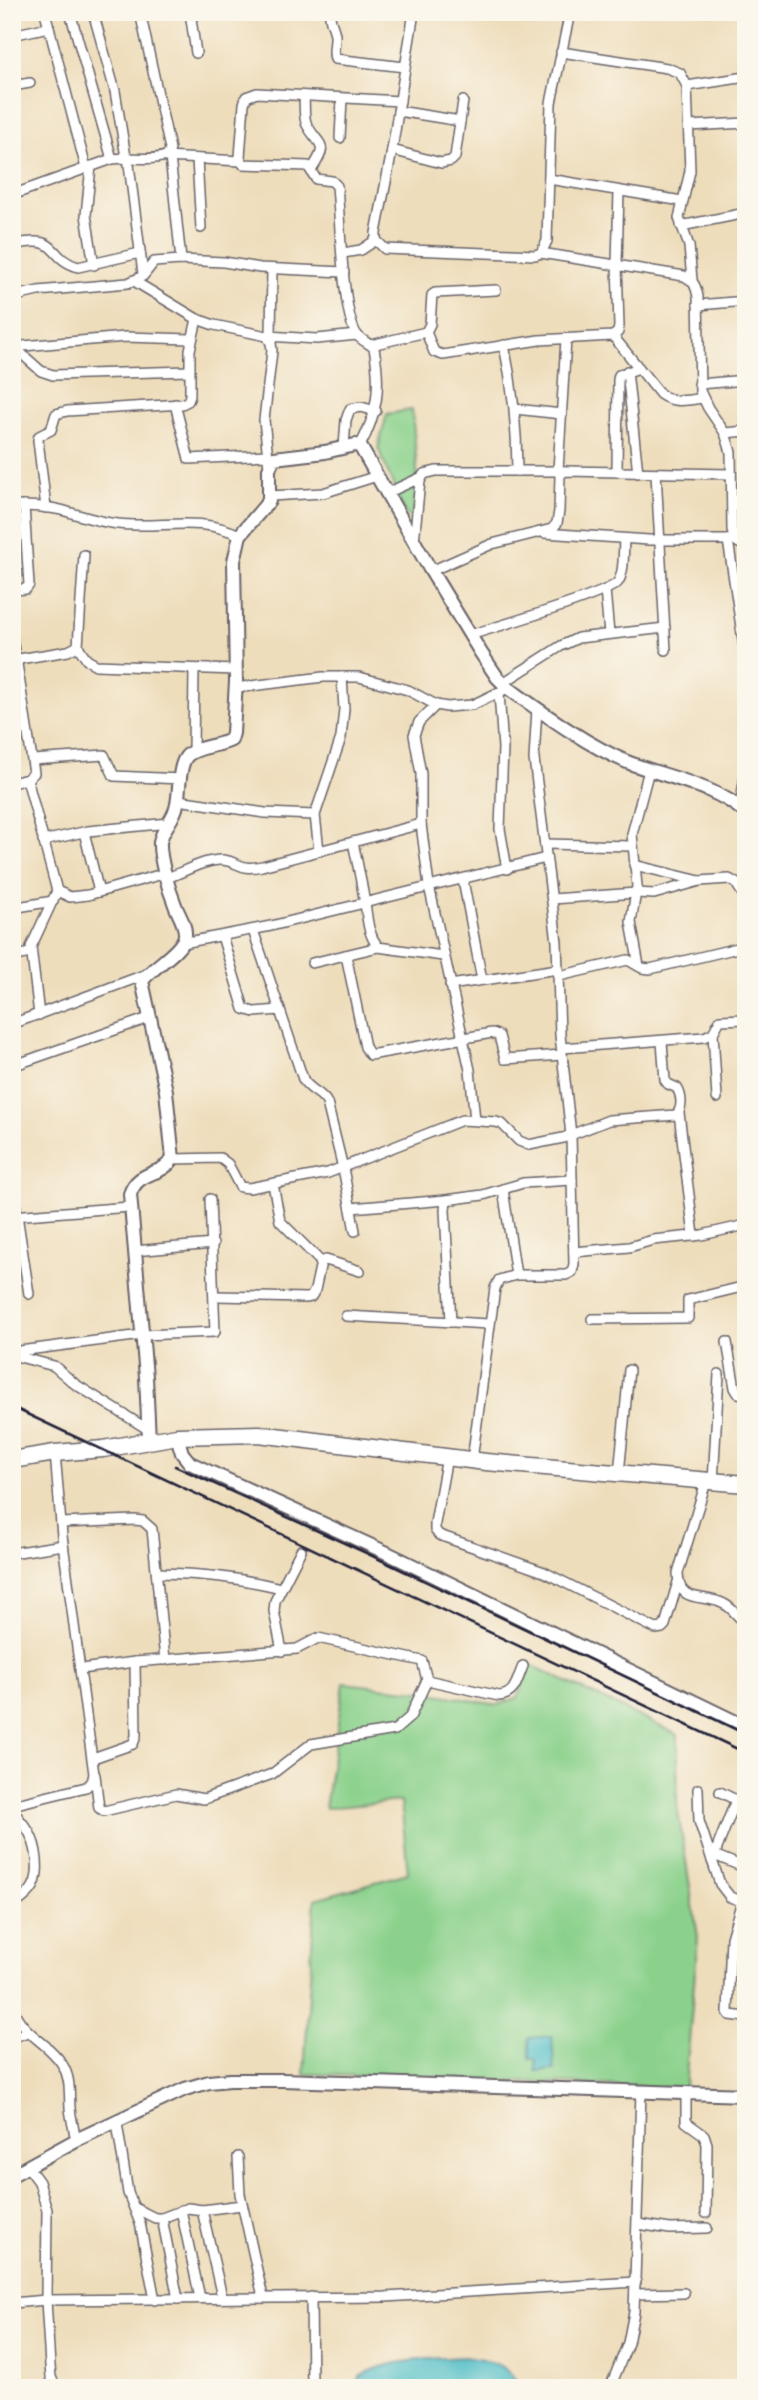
<svg xmlns="http://www.w3.org/2000/svg" width="758" height="2400" font-family="'IM FELL DW Pica',serif">
	<rect width="100%" height="100%" fill="#fbf7ec"/>
	<filter id="ink" filterUnits="userSpaceOnUse"><feTurbulence type="fractalNoise" baseFrequency=".0143" numOctaves="2"/><feDisplacementMap in="SourceGraphic" scale="14" xChannelSelector="R" yChannelSelector="G"/><feConvolveMatrix kernelMatrix="1 2 1 2 8 2 1 2 1" color-interpolation-filters="sRGB"/></filter>
	<filter id="wash" filterUnits="userSpaceOnUse"><feTurbulence type="fractalNoise" baseFrequency=".00686" numOctaves="4" result="noise"/><feDisplacementMap in="SourceGraphic" scale="28" xChannelSelector="R" yChannelSelector="G"/><feGaussianBlur stdDeviation="1.57" result="paint"/><feColorMatrix in="noise" values="0 0 0 0 0 0 0 0 0 0 0 0 0 0 0 0 0 1.4 0 .05"/><feComposite in="paint" operator="in"/></filter>
	<g filter="url(#wash)">
		<rect width="100%" height="100%" fill="#edb"/>
		<g fill="#8bd18c" stroke="#567a64" stroke-width="2">
			<polygon points="412,410 418,481 412,519 404,512 378,448 387,414"/>
			<polygon points="531,1665 678,1735 677,1805 698,1937 685,2088 304,2074 315,1899 408,1873 401,1801 325,1808 344,1683 426,1692 497,1705 517,1698"/>
		</g>
		<g fill="#50bec7" stroke="#397081" stroke-width="2">
			<polygon points="552,2036 554,2070 536,2071 536,2059 530,2059 529,2038"/>
			<path d="M464 2357C486 2360 512 2364 519 2388H353C356 2383 358 2377 363 2375 389 2359 434 2359 464 2357Z"/>
		</g>
	</g>
	<g filter="url(#ink)">
		<g fill="none" stroke-linecap="round" stroke-linejoin="round">
			<defs>
				<g id="street">
					<polyline points="45,12 86,168"/>
					<polyline points="70,12 112,159"/>
					<polyline points="93,12 115,91 126,157"/>
					<path d="M330 12C329 22 334 26 335 35 336 44 332 50 335 59L405 67"/>
					<polyline points="414,12 391,156 376,233 376,240 385,249 535,255 541,253 547,241 551,103 570,12"/>
					<polyline points="12,35 49,27"/>
					<polyline points="561,52 667,68 680,73 687,86 690,171 679,218 689,246 692,280"/>
					<polyline points="196,53 191,19 195,14 207,12"/>
					<polyline points="12,86 30,83"/>
					<polyline points="687,86 746,77"/>
					<path d="M304 97C305 106 303 117 307 125 319 147 330 142 312 169"/>
					<polyline points="398,111 460,121"/>
					<polyline points="689,126 746,123"/>
					<polyline points="340,138 342,99"/>
					<polyline points="392,150 441,163 451,161 455,157 463,101"/>
					<polyline points="128,157 143,274"/>
					<polyline points="165,157 241,161"/>
					<polyline points="170,157 181,260"/>
					<polyline points="197,159 201,228"/>
					<polyline points="91,166 86,215 94,265"/>
					<polyline points="549,179 682,201"/>
					<path d="M12 195 112 159C130 156 152 162 168 155L170 149 140 12"/>
					<polyline points="681,226 746,213"/>
					<path d="M12 245C63 234 44 256 78 267L140 253"/>
					<polyline points="343,253 361,250 376,240"/>
					<path d="M541 253 684 276C694 281 696 286 698 297L700 391 708 408 725 433 731 452 732 530C734 540 736 543 746 546"/>
					<polyline points="134,281 197,319 214,325 267,336 271,343 272,351 264,420 269,467"/>
					<polyline points="12,297 38,291 128,283 143,276 154,262 181,260 224,262 260,268 344,272"/>
					<polyline points="698,305 746,301"/>
					<polyline points="426,332 434,352 443,355 539,340 613,336 618,332 619,326 617,264 619,191"/>
					<polyline points="267,336 317,339 357,335"/>
					<polyline points="271,336 272,269"/>
					<path d="M613 336 660 394C674 404 688 400 703 398"/>
					<polyline points="371,345 426,332 430,324 432,295 435,293 496,290"/>
					<path d="M504 345C513 387 517 428 517 471"/>
					<polyline points="12,347 125,337 191,339"/>
					<polyline points="14,347 41,371 53,375 189,371"/>
					<polyline points="627,371 638,473"/>
					<polyline points="699,384 746,380"/>
					<polyline points="175,404 189,459 267,455"/>
					<polyline points="515,409 562,414"/>
					<polyline points="725,433 746,431"/>
					<path d="M360 446C378 413 381 386 374 348 369 343 362 341 357 335 342 315 340 216 337 186L332 181 316 179 308 166 243 164 240 157 244 104 246 97 257 93 400 101"/>
					<polyline points="344,447 346,420 350,409 361,407 376,411"/>
					<polyline points="558,471 566,339"/>
					<polyline points="617,472 618,380 619,375 639,368"/>
					<polyline points="656,474 666,650"/>
					<polyline points="387,493 422,477"/>
					<polyline points="270,496 323,493 377,476"/>
					<path d="M12 506C28 506 45 506 61 510 80 515 98 522 118 524 164 529 195 515 240 535"/>
					<polyline points="46,508 38,440 39,436 51,430 56,414 67,411 182,404 188,401 190,396 190,350 197,319"/>
					<polyline points="544,533 649,540 734,540"/>
					<polyline points="728,540 746,660"/>
					<polyline points="414,542 420,481 424,474 436,471 565,471"/>
					<polyline points="431,571 492,544 552,529 557,523 559,511 560,475 565,471 731,474"/>
					<polyline points="12,590 26,589 29,585 24,506"/>
					<polyline points="605,590 609,634"/>
					<path d="M470 635C492 628 609 594 618 582 625 572 623 551 624 539"/>
					<polyline points="12,636 16,666"/>
					<polyline points="78,646 87,660 96,665 236,670"/>
					<polyline points="503,683 561,646 578,638 665,628"/>
					<polyline points="235,688 323,677 359,677 408,690 436,705 447,707 472,705 508,688"/>
					<polyline points="499,693 503,748 500,829 507,869"/>
					<polyline points="436,705 419,722 414,735 421,774 421,824 429,886 470,1070 475,1120"/>
					<polyline points="193,752 194,669"/>
					<polyline points="33,760 104,755 114,776 181,779"/>
					<polyline points="27,779 57,891 70,897 88,895 166,873"/>
					<polyline points="12,783 27,779 34,773 17,664 19,659 68,651 78,646 84,555"/>
					<polyline points="178,800 265,813 315,815"/>
					<polyline points="740,808 746,770"/>
					<polyline points="84,832 99,892"/>
					<polyline points="43,841 88,831 169,823"/>
					<path d="M353 842C357 861 361 880 364 898 368 917 366 931 378 947L443 956"/>
					<polyline points="545,844 631,846"/>
					<polyline points="319,851 315,815 341,738 344,709 342,677"/>
					<polyline points="634,865 700,881 729,879 736,883 746,899"/>
					<path d="M167 878C184 872 205 859 223 860 240 862 239 871 262 866L421 824"/>
					<polyline points="463,880 482,980"/>
					<polyline points="552,899 636,893 654,894 700,881"/>
					<polyline points="12,908 53,901"/>
					<path d="M253 930 303 1079C309 1091 322 1092 327 1103L343 1168 355 1231"/>
					<polyline points="222,936 244,1009 254,1012 280,1010"/>
					<polyline points="183,943 271,926 546,858"/>
					<polyline points="346,955 365,1047 370,1055 492,1033 499,1036 505,1059 562,1055"/>
					<polyline points="12,957 30,953"/>
					<polyline points="312,963 378,947"/>
					<polyline points="639,966 631,922 637,886 632,834 649,770"/>
					<polyline points="559,976 628,960 642,968 650,969 746,946"/>
					<polyline points="450,985 558,969"/>
					<polyline points="39,1015 31,947 57,891"/>
					<polyline points="12,1024 147,974"/>
					<polyline points="713,1033 717,1098"/>
					<polyline points="562,1048 704,1037 713,1033 720,1020 746,1019"/>
					<polyline points="12,1066 149,1018"/>
					<polyline points="679,1113 694,1236"/>
					<path d="M173 1159 220 1158 228 1164 240 1187 249 1188 328 1173 462 1120 496 1122 502 1124 519 1141 529 1145 563 1138 609 1120 676 1115C683 1108 682 1096 677 1088L668 1084 665 1080 662 1042"/>
					<polyline points="12,1182 29,1294"/>
					<polyline points="273,1184 280,1221 321,1262"/>
					<polyline points="503,1189 516,1275"/>
					<polyline points="351,1208 446,1200"/>
					<polyline points="12,1216 130,1207"/>
					<polyline points="134,1251 213,1244"/>
					<polyline points="574,1252 629,1247 653,1240 702,1235 746,1225"/>
					<polyline points="215,1296 307,1298 311,1297 315,1290 321,1262 326,1260 360,1271"/>
					<polyline points="346,1316 489,1324"/>
					<polyline points="592,1319 688,1318 688,1300 746,1286"/>
					<polyline points="451,1322 445,1210 446,1200 483,1195 523,1183 572,1180"/>
					<polyline points="727,1342 735,1388 738,1393 746,1395"/>
					<polyline points="12,1352 142,1335 215,1332 210,1199"/>
					<polyline points="12,1355 54,1366 75,1384 149,1430"/>
					<polyline points="447,1457 435,1523 435,1530 439,1535 544,1572 656,1629 662,1628 665,1625 678,1582"/>
					<polyline points="472,1460 495,1288 499,1280 516,1275 566,1275 572,1272 574,1264 571,1135 560,1035 557,942 534,759 537,708"/>
					<polyline points="619,1474 629,1370"/>
					<path d="M706 1482 678 1573C678 1606 705 1593 724 1604 733 1608 738 1618 746 1623"/>
					<polyline points="713,1482 719,1374"/>
					<polyline points="61,1523 135,1520 143,1521 152,1529 165,1660"/>
					<polyline points="12,1553 63,1545"/>
					<path d="M157 1573C203 1574 236 1577 281 1588"/>
					<polyline points="282,1651 274,1611 275,1601 301,1550"/>
					<path d="M81 1669 135 1662 297 1649 318 1638 422 1661 427 1680 499 1696C516 1695 517 1679 523 1666"/>
					<polyline points="93,1758 133,1744 136,1736 135,1662"/>
					<polyline points="95,1775 99,1808 104,1811 176,1794 204,1799 272,1774 311,1744 395,1730 410,1717 427,1680"/>
					<polyline points="698,1789 699,1821 720,1884 730,1897 746,1903"/>
					<polyline points="720,1792 746,1805"/>
					<polyline points="12,1805 86,1787 92,1782 94,1774 62,1536 55,1453"/>
					<path d="M12 1809C17 1817 24 1824 29 1832 37 1846 41 1873 33 1887 28 1896 20 1900 12 1906"/>
					<polyline points="714,1855 746,1868"/>
					<polyline points="712,1861 736,1800"/>
					<polyline points="742,1901 731,1938 728,2012 730,2015 746,2017"/>
					<path d="M12 2006C22 2036 48 2041 62 2064 71 2078 69 2092 70 2108 71 2118 74 2130 76 2140"/>
					<polyline points="12,2038 27,2032"/>
					<polyline points="686,2093 686,2122 704,2135 707,2144 706,2213"/>
					<polyline points="117,2123 128,2193 140,2223 155,2300"/>
					<polyline points="238,2157 240,2194 263,2297"/>
					<polyline points="28,2167 39,2182 47,2210 46,2300 50,2366 51,2377 56,2388"/>
					<polyline points="135,2208 155,2218 162,2218 188,2208 202,2210 242,2205"/>
					<polyline points="181,2210 200,2298"/>
					<polyline points="202,2210 222,2297"/>
					<polyline points="162,2218 178,2299"/>
					<polyline points="638,2224 670,2229 707,2228"/>
					<polyline points="635,2294 684,2293"/>
					<polyline points="311,2297 312,2388"/>
					<polyline points="12,2303 46,2300 385,2297 636,2282"/>
					<polyline points="610,2388 628,2343 634,2312 641,2092"/>
				</g>
				<g id="secondary">
					<polyline points="177,1436 182,1453 190,1463 385,1552 746,1727"/>
					<path d="M149 1440 146 1377 130 1194C138 1170 160 1177 173 1159L166 1091 142 981C151 968 184 950 185 935 186 925 178 914 175 905 169 890 159 858 160 842 162 828 175 819 177 804 180 790 178 768 186 757 193 747 220 746 231 740L233 733 236 681 234 561 240 535 269 501V469L274 458 325 452 355 445 360 446 431 571 481 653 497 677 508 688C546 715 585 744 627 762 665 777 715 785 746 813"/>
					<polyline points="12,2175 76,2140 185,2089 209,2082 230,2080 282,2080 746,2095"/>
				</g>
				<polyline id="highway" points="12,1460 55,1453 103,1449 177,1436 259,1434 486,1462 746,1484"/>
			</defs>
			<use href="#street" stroke="#696368" stroke-width="12"/>
			<use href="#secondary" stroke="#696368" stroke-width="16"/>
			<use href="#highway" stroke="#696368" stroke-width="19"/>
			<use href="#street" stroke="#fff" stroke-width="9"/>
			<use href="#secondary" stroke="#fff" stroke-width="12"/>
			<use href="#highway" stroke="#fff" stroke-width="16"/>
			<g stroke="#22223b" stroke-width="2.5">
				<polyline points="12,1407 746,1753"/>
				<polyline points="175,1466 364,1552 746,1734"/>
			</g>
		</g>
	</g>
	<rect width="758" height="2400" fill="none" stroke="#fbf7ec" stroke-width="42"/>
</svg>
